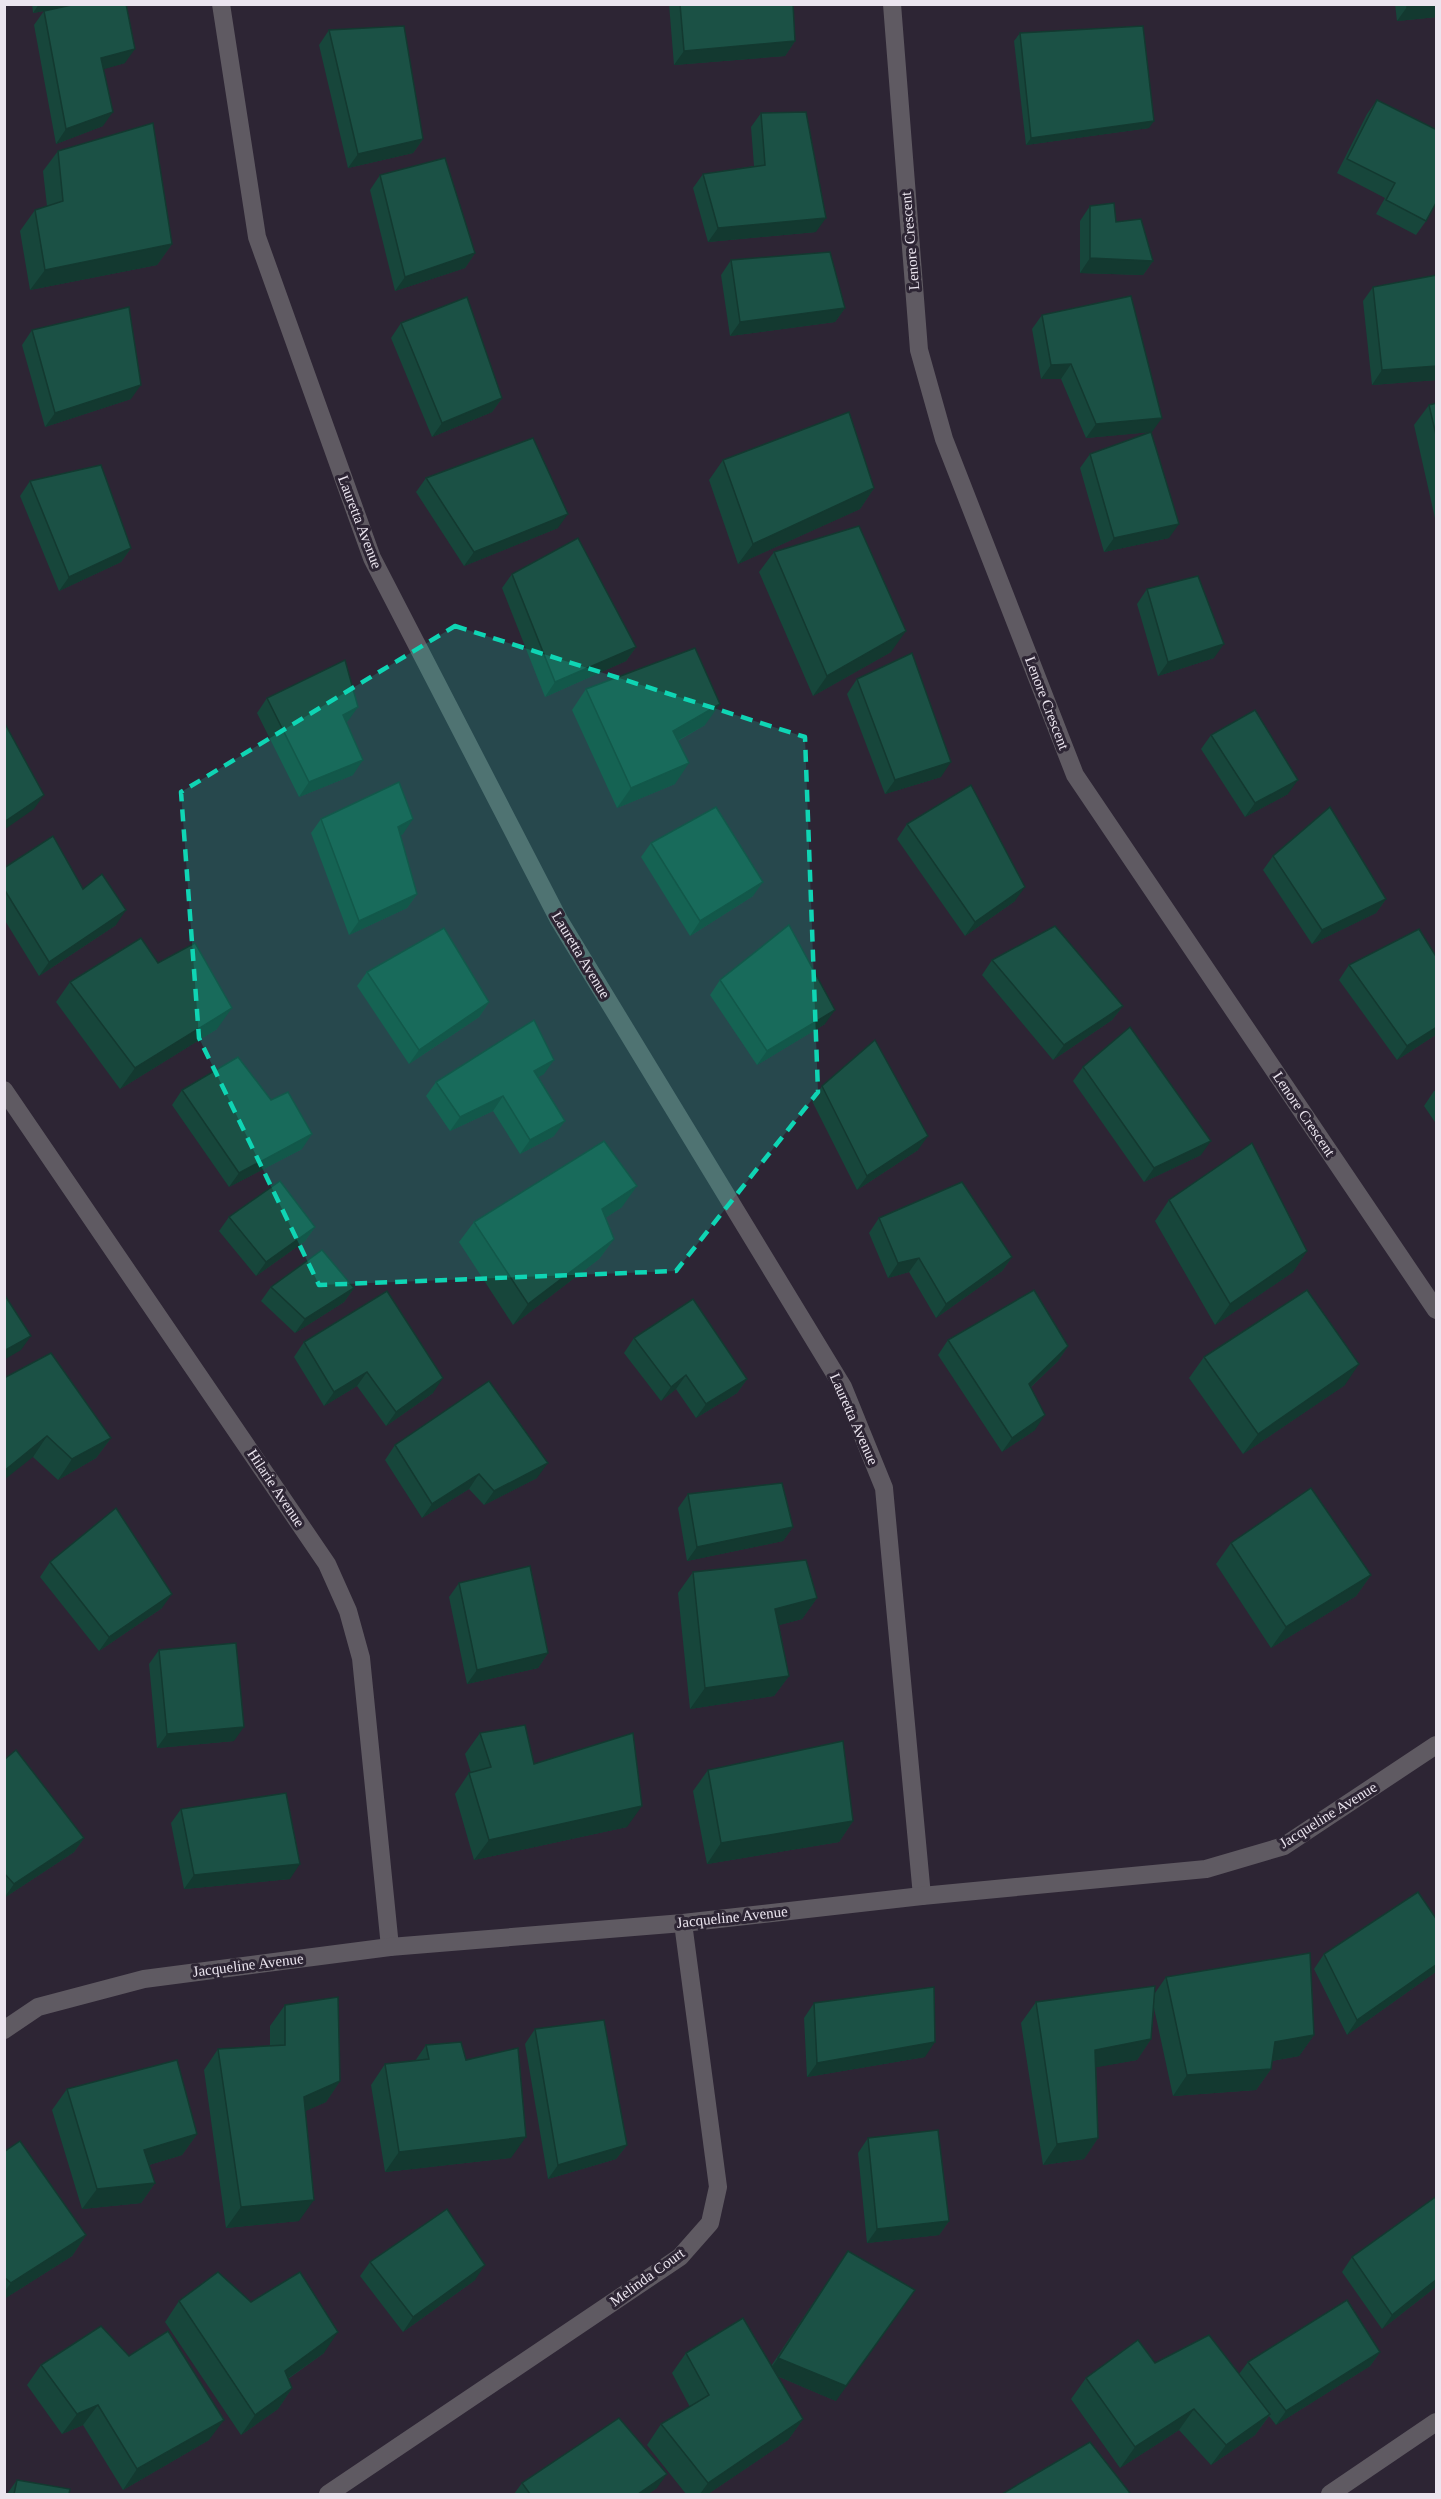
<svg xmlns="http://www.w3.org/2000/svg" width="1441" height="2499" font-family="Georgia,serif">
	<rect width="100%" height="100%" fill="#2d2534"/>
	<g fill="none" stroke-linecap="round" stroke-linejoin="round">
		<g stroke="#5f5a62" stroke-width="18">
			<polyline points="221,4 257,237 372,558 559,920 843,1387 884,1488 922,1896"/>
			<polyline points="892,4 919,350 944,439 1075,775 1436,1310"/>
			<polyline points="4,1090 327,1564 348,1611 361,1658 390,1947"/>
			<polyline points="4,2030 38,2007 144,1979 390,1947 683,1923 922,1896 1206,1869 1284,1846 1436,1745"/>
			<polyline points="328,2494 680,2257 710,2223 718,2187 683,1923"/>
			<polyline points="1330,2494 1436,2422"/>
		</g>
	</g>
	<g fill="#17463b">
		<polygon points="32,4 126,4 125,63 103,69 103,126 56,144 34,25 44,11 33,13"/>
		<polygon points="669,4 793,4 795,41 785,56 674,65"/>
		<polygon points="1395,4 1437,4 1437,17 1397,21"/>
		<polygon points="329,30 423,139 413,153 348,168 319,45"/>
		<polygon points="1020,33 1149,128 1026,145 1014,41"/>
		<polygon points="1377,100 1426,221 1416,235 1376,214 1385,198 1337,173 1367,114"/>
		<polygon points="761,113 816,232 708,242 693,188 703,174 754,166 751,127"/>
		<polygon points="58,151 172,244 157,265 30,290 20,231 35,210 47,206 43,171"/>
		<polygon points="380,175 475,253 465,268 395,291 370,190"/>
		<polygon points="1090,206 1153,261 1143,275 1080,273 1080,221"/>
		<polygon points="731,260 845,308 835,322 730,336 721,275"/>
		<polygon points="1437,275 1437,380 1372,385 1363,301 1373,287"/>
		<polygon points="1042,315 1152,432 1151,432 1169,538 1104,552 1080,468 1090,454 1150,432 1086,438 1061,379 1041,379 1032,329"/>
		<polygon points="401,323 502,398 492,412 432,437 391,338"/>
		<polygon points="32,330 131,399 45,427 22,345"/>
		<polygon points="1437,403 1437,527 1414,425 1429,405"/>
		<polygon points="723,460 874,488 860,509 738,564 709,480"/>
		<polygon points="426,478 558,528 464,566 416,492"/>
		<polygon points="30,481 131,548 121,562 59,591 20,496"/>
		<polygon points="774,552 891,652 813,696 759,572"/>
		<polygon points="512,574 636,647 626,661 545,697 502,588"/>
		<polygon points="1147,589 1214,658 1158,676 1137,604"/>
		<polygon points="857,679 941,777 885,794 847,694"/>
		<polygon points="586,689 705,725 678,741 675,784 617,808 572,710"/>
		<polygon points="267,698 348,721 346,722 353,775 299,797 257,713"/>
		<polygon points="1211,735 1288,794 1245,817 1201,749"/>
		<polygon points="321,819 403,834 400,835 417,894 407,908 349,935 311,833"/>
		<polygon points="907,824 1015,901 965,936 897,839"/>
		<polygon points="651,843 753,896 690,936 641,857"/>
		<polygon points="1273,856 1386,899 1376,913 1312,944 1263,870"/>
		<polygon points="4,868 83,889 116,925 39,976 4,919"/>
		<polygon points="1437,958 1437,1034 1397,1060 1339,980 1349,965"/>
		<polygon points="992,960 1123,1006 1112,1020 1053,1060 982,975"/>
		<polygon points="158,963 217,1029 120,1089 56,1002 70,982"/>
		<polygon points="367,972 489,1002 479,1017 409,1064 357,986"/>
		<polygon points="720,980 825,1024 757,1065 710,995"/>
		<polygon points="1083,1067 1201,1155 1144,1182 1073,1081"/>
		<polygon points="544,1074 538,1077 554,1136 520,1154 493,1111 450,1131 426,1096 436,1082"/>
		<polygon points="822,1086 918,1150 857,1190 812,1101"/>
		<polygon points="182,1090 302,1149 229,1187 172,1105"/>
		<polygon points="1437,1090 1437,1125 1424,1106 1434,1091"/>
		<polygon points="1169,1200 1307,1251 1293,1272 1215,1325 1155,1221"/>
		<polygon points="622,1207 605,1218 614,1239 599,1259 513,1325 459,1242 474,1222"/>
		<polygon points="229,1217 315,1227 305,1241 256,1276 219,1231"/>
		<polygon points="879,1218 1012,1257 1002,1271 936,1318 909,1272 888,1278 869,1233"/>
		<polygon points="271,1287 354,1288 344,1302 295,1333 261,1301"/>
		<polygon points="634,1338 747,1379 737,1393 696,1418 676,1389 661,1401 624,1353"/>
		<polygon points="948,1340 1068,1346 1058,1361 1031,1387 1035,1430 1002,1452 938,1355"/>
		<polygon points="304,1342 433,1393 386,1426 357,1386 324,1406 294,1357"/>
		<polygon points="51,1353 111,1438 96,1458 58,1480 33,1457"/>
		<polygon points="1204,1357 1345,1385 1243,1454 1189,1378"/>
		<polygon points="395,1445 537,1478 484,1505 469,1489 422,1518 385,1460"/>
		<polygon points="688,1494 793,1527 783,1541 687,1561 678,1508"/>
		<polygon points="1231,1543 1371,1575 1356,1596 1271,1648 1216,1564"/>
		<polygon points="50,1562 162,1608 99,1651 40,1577"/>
		<polygon points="693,1572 817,1598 802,1619 779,1625 789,1676 774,1696 690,1709 678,1593"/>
		<polygon points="459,1583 548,1653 538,1668 467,1684 449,1597"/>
		<polygon points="159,1650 234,1741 157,1748 149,1664"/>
		<polygon points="480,1733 534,1764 627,1827 474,1860 455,1794 469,1773 471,1773 465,1754"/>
		<polygon points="4,1760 84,1838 74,1852 4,1898"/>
		<polygon points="708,1770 853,1821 839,1842 707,1864 693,1791"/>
		<polygon points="181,1809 290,1879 184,1889 171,1823"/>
		<polygon points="1437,1920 1437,1971 1347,2035 1314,1969 1324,1954"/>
		<polygon points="1166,1977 1314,2035 1299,2056 1272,2061 1271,2069 1256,2090 1173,2096 1154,2008 1151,2039 1137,2060 1096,2067 1098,2138 1084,2159 1043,2165 1021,2023 1036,2002 1155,1993"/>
		<polygon points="814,2003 925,2057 807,2077 804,2018"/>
		<polygon points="285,2005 340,2081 326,2102 305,2111 299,2221 226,2228 204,2070 218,2049 270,2046 270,2026"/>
		<polygon points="535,2029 627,2145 616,2159 548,2179 525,2044"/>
		<polygon points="426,2045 466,2060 511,2158 385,2172 371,2085 385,2064 415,2061"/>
		<polygon points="67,2089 197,2134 182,2155 149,2165 155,2183 141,2203 82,2209 52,2110"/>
		<polygon points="868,2138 949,2221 939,2235 867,2243 858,2153"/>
		<polygon points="4,2152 86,2235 72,2256 4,2299"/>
		<polygon points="1437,2196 1437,2286 1382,2329 1342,2272 1352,2257"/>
		<polygon points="848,2251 836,2401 777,2376 803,2419 788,2440 708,2494 686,2494 647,2445 661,2424 690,2407 672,2373 686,2353 771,2366"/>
		<polygon points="370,2262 475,2280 403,2332 360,2276"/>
		<polygon points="179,2301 251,2302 324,2353 288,2379 292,2388 278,2409 241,2435 165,2322"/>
		<polygon points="1380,2352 1370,2366 1276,2425 1269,2416 1255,2435 1211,2465 1179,2430 1120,2468 1071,2399 1086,2378 1155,2363 1239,2374 1248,2362"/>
		<polygon points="129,2356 209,2440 123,2490 83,2425 62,2434 27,2385 41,2365"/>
		<polygon points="17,2480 69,2494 7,2494"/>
		<polygon points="522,2483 657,2488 648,2494 514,2494"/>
	</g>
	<g fill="#133930">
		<polygon points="39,4 82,4 33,13"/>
		<polygon points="1429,4 1437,4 1437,17 1397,21 1407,7"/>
		<polygon points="795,41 785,56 674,65 684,51"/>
		<polygon points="135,49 125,63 91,73 101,58"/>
		<polygon points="113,112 103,126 56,144 66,129"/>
		<polygon points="1154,121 1149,128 1026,145 1031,138"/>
		<polygon points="423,139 413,153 348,168 358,154"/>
		<polygon points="826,218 816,232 708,242 718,228"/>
		<polygon points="172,244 157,265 30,290 45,270"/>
		<polygon points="475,253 465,268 395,291 405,277"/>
		<polygon points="1090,258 1153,261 1143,275 1080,273"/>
		<polygon points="845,308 835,322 730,336 740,322"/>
		<polygon points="1071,364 1061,379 1041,379 1051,365"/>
		<polygon points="1437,366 1437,380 1372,385 1382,370"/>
		<polygon points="141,385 131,399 45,427 55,413"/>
		<polygon points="502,398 492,412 432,437 442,423"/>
		<polygon points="1162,418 1152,432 1086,438 1096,424"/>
		<polygon points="874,488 860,509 738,564 753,544"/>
		<polygon points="568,514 558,528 464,566 474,552"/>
		<polygon points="1179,524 1169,538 1104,552 1114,538"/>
		<polygon points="131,548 121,562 59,591 69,577"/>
		<polygon points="906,631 891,652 813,696 827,676"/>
		<polygon points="1224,644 1214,658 1158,676 1168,662"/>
		<polygon points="636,647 626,661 545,697 555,682"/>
		<polygon points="720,704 705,725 659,751 673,731"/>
		<polygon points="358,707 348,721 333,729 343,715"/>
		<polygon points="363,760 353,775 299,797 309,782"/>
		<polygon points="951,762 941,777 885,794 895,780"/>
		<polygon points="689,763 675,784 617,808 631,788"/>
		<polygon points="1298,780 1288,794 1245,817 1255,803"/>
		<polygon points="44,795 34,809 4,830 4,822"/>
		<polygon points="413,819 403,834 388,842 398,827"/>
		<polygon points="763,882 753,896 690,936 700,921"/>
		<polygon points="1025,887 1015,901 965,936 975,922"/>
		<polygon points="417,894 407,908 349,935 359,921"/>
		<polygon points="1386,899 1376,913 1312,944 1322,930"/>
		<polygon points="126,910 116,925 39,976 49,962"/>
		<polygon points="489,1002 479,1017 409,1064 419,1050"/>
		<polygon points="1123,1006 1112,1020 1053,1060 1064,1045"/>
		<polygon points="232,1008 217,1029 120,1089 135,1068"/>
		<polygon points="835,1010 825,1024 757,1065 767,1051"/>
		<polygon points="1437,1027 1437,1034 1397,1060 1407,1046"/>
		<polygon points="554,1060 544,1074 524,1085 534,1071"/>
		<polygon points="503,1096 493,1111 450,1131 460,1117"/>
		<polygon points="565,1121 554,1136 520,1154 530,1140"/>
		<polygon points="312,1134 302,1149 229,1187 239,1173"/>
		<polygon points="928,1136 918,1150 857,1190 867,1176"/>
		<polygon points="1211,1141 1201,1155 1144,1182 1154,1168"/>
		<polygon points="637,1186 622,1207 587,1230 602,1209"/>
		<polygon points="315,1227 305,1241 256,1276 266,1262"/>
		<polygon points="614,1239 599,1259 513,1325 528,1304"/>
		<polygon points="1307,1251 1293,1272 1215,1325 1230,1304"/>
		<polygon points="1012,1257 1002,1271 936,1318 946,1304"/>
		<polygon points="919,1258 909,1272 888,1278 898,1263"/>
		<polygon points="354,1288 344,1302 295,1333 305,1319"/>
		<polygon points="31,1336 21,1350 4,1360 4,1351"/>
		<polygon points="1068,1346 1058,1361 1019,1398 1029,1384"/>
		<polygon points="1359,1364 1345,1385 1243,1454 1258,1434"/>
		<polygon points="367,1372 357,1386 324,1406 334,1392"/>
		<polygon points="686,1375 676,1389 661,1401 671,1387"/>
		<polygon points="443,1378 433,1393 386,1426 396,1412"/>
		<polygon points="747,1379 737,1393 696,1418 706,1404"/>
		<polygon points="1045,1415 1035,1430 1002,1452 1012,1438"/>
		<polygon points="47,1436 33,1457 4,1480 4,1471"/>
		<polygon points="111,1438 96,1458 58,1480 72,1459"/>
		<polygon points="548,1463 537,1478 484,1505 494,1491"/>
		<polygon points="479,1474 469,1489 422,1518 432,1504"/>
		<polygon points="793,1527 783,1541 687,1561 697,1547"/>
		<polygon points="1371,1575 1356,1596 1271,1648 1286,1627"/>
		<polygon points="172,1594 162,1608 99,1651 109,1637"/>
		<polygon points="817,1598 802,1619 761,1630 775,1609"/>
		<polygon points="548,1653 538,1668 467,1684 477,1670"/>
		<polygon points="789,1676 774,1696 690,1709 705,1688"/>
		<polygon points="244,1727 234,1741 157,1748 167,1734"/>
		<polygon points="642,1806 627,1827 474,1860 489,1840"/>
		<polygon points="853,1821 839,1842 707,1864 721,1843"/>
		<polygon points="84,1838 74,1852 4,1898 14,1884"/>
		<polygon points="300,1864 290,1879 184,1889 194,1875"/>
		<polygon points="1437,1964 1437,1971 1347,2035 1357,2020"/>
		<polygon points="1314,2035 1299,2056 1260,2063 1275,2042"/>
		<polygon points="1151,2039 1137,2060 1081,2070 1095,2050"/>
		<polygon points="935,2042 925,2057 807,2077 817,2063"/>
		<polygon points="1271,2069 1256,2090 1173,2096 1187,2075"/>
		<polygon points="340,2081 326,2102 290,2118 304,2097"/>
		<polygon points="197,2134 182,2155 129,2171 144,2150"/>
		<polygon points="526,2137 511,2158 385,2172 399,2152"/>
		<polygon points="1098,2138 1084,2159 1043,2165 1057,2144"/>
		<polygon points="627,2145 616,2159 548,2179 558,2165"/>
		<polygon points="155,2183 141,2203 82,2209 97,2189"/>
		<polygon points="314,2200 299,2221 226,2228 241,2207"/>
		<polygon points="949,2221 939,2235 867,2243 877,2229"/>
		<polygon points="86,2235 72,2256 4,2299 4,2292 11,2283"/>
		<polygon points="485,2265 475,2280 403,2332 413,2317"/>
		<polygon points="1437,2279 1437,2286 1382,2329 1392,2315"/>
		<polygon points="915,2290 836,2401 768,2372 778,2358"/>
		<polygon points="338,2332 324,2353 270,2391 285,2371"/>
		<polygon points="1380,2352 1370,2366 1276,2425 1286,2411"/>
		<polygon points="292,2388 278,2409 241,2435 255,2415"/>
		<polygon points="98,2405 83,2425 62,2434 77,2414"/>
		<polygon points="1194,2409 1179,2430 1120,2468 1135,2447"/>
		<polygon points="1270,2414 1255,2435 1211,2465 1226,2445"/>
		<polygon points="803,2419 788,2440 708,2494 700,2494 708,2483"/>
		<polygon points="224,2420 209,2440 123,2490 137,2469"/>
		<polygon points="667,2474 657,2488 648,2494 638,2494"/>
	</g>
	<g fill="#1b5145" stroke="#133930" stroke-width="1.5">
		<polygon points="76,4 126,4 135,49 101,58 113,112 66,129 44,11"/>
		<polygon points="680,4 793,4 795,41 684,51"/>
		<polygon points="1407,4 1429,4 1407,7"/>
		<polygon points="404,26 423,139 358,154 329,30"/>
		<polygon points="1143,26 1154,121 1031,138 1020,33"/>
		<polygon points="1377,100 1437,130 1437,201 1426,221 1386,200 1395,183 1347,159"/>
		<polygon points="806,112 826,218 718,228 703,174 765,165 761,113"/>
		<polygon points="153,123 172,244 45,270 35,210 63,201 58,151"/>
		<polygon points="445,158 475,253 405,277 380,175"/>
		<polygon points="1114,203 1116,222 1141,219 1153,261 1090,258 1090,206"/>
		<polygon points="830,252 845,308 740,322 731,260"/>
		<polygon points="1437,275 1437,366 1382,370 1373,287"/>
		<polygon points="1131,296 1162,418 1096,424 1071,364 1051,365 1042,315"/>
		<polygon points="467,297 502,398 442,423 401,323"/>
		<polygon points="129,307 141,385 55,413 32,330"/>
		<polygon points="1437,403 1437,439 1429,405"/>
		<polygon points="849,412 874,488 753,544 723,460"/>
		<polygon points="1151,432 1179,524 1114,538 1090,454"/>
		<polygon points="533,438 568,514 474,552 426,478"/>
		<polygon points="101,465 131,548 69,577 30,481"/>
		<polygon points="859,526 906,631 827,676 774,552"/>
		<polygon points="578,538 636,647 555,682 512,574"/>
		<polygon points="1198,576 1224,644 1168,662 1147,589"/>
		<polygon points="695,648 720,704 673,731 689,763 631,788 586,689"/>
		<polygon points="912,653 951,762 895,780 857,679"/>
		<polygon points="345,660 358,707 343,715 363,760 309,782 267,698"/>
		<polygon points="1255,710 1298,780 1255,803 1211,735"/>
		<polygon points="4,722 44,795 4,822"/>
		<polygon points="399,782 413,819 398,827 417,894 359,921 321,819"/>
		<polygon points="971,785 1025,887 975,922 907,824"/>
		<polygon points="716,807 763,882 700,921 651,843"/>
		<polygon points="1330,807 1386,899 1322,930 1273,856"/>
		<polygon points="53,836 83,889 102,874 126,910 49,962 4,889 4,868"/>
		<polygon points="789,925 835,1010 767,1051 720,980"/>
		<polygon points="1055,926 1123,1006 1064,1045 992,960"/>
		<polygon points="444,928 489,1002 419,1050 367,972"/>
		<polygon points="1419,929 1437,958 1437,1027 1407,1046 1349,965"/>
		<polygon points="141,938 158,963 195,943 232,1008 135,1068 70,982"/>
		<polygon points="534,1020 554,1060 534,1071 565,1121 530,1140 503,1096 460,1117 436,1082"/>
		<polygon points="1130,1027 1211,1141 1154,1168 1083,1067"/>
		<polygon points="875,1040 928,1136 867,1176 822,1086"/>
		<polygon points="238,1057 271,1100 288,1092 312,1134 239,1173 182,1090"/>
		<polygon points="604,1141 637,1186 602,1209 614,1239 528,1304 474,1222"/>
		<polygon points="1252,1143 1307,1251 1230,1304 1169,1200"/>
		<polygon points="280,1181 315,1227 266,1262 229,1217"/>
		<polygon points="962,1182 1012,1257 946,1304 919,1258 898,1263 879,1218"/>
		<polygon points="322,1250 354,1288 305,1319 271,1287"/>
		<polygon points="1034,1290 1068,1346 1029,1384 1045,1415 1012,1438 948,1340"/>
		<polygon points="1307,1290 1359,1364 1258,1434 1204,1357"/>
		<polygon points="387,1291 443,1378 396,1412 367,1372 334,1392 304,1342"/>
		<polygon points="4,1294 31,1336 4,1351"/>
		<polygon points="693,1299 747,1379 706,1404 686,1375 671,1387 634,1338"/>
		<polygon points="51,1353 111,1438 72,1459 47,1436 4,1471 4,1378"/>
		<polygon points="489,1381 548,1463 494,1491 479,1474 432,1504 395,1445"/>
		<polygon points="782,1483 793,1527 697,1547 688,1494"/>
		<polygon points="1311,1488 1371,1575 1286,1627 1231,1543"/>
		<polygon points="116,1508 172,1594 109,1637 50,1562"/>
		<polygon points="806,1560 817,1598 775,1609 789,1676 705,1688 693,1572"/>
		<polygon points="530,1566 548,1653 477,1670 459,1583"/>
		<polygon points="236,1643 244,1727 167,1734 159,1650"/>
		<polygon points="525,1725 534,1764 633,1733 642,1806 489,1840 469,1773 491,1767 480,1733"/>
		<polygon points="843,1741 853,1821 721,1843 708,1770"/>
		<polygon points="16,1750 84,1838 14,1884 4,1873 4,1760"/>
		<polygon points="286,1793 300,1864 194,1875 181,1809"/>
		<polygon points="1418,1892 1437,1920 1437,1964 1357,2020 1324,1954"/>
		<polygon points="1310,1953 1314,2035 1275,2042 1271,2069 1187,2075 1166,1977"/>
		<polygon points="1155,1986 1151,2039 1095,2050 1098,2138 1057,2144 1036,2002"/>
		<polygon points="934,1987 935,2042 817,2063 814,2003"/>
		<polygon points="338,1997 340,2081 304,2097 314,2200 241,2207 218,2049 285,2045 285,2005"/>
		<polygon points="604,2020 627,2145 558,2165 535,2029"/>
		<polygon points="461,2042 466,2060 518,2048 526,2137 399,2152 385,2064 429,2059 426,2045"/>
		<polygon points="177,2060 197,2134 144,2150 155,2183 97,2189 67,2089"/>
		<polygon points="938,2130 949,2221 877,2229 868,2138"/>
		<polygon points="20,2141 86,2235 11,2283 4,2277 4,2152"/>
		<polygon points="1437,2196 1437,2279 1392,2315 1352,2257"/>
		<polygon points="447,2209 485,2265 413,2317 370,2262"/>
		<polygon points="848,2251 915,2290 846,2386 778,2358"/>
		<polygon points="218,2272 251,2302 300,2272 338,2332 285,2371 292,2388 255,2415 179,2301"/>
		<polygon points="1347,2300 1380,2352 1286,2411 1248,2362"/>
		<polygon points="743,2318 803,2419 708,2483 661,2424 709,2395 686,2353"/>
		<polygon points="101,2326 129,2356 168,2331 224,2420 137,2469 98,2405 77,2414 41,2365"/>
		<polygon points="1209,2335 1270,2414 1226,2445 1194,2409 1135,2447 1086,2378 1138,2340 1155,2363"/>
		<polygon points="619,2418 667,2474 638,2494 530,2494 522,2483"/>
		<polygon points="1090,2442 1130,2493 1128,2494 1002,2494"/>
		<polygon points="17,2480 70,2489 69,2494 14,2494"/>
	</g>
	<path fill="#0fd5b4" fill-opacity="0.2" stroke="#0fd5b4" stroke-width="4.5" stroke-dasharray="12 8" stroke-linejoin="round" d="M455 626 805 737 818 1092 676 1271 319 1285 199 1038 181 792Z"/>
	<g text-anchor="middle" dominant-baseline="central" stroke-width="6" stroke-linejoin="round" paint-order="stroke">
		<g font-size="15" fill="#ebe5ef" stroke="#2d2534">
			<text transform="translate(910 241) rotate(-95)">Lenore Crescent</text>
			<text transform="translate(360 522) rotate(69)">Lauretta Avenue</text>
			<text transform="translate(1047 703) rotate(69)">Lenore Crescent</text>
			<text transform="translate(581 955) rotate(59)">Lauretta Avenue</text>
			<text transform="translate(1304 1114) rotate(56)">Lenore Crescent</text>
			<text transform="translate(854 1419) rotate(66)">Lauretta Avenue</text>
			<text transform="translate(276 1488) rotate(56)">Hilarie Avenue</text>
			<text transform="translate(1328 1815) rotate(-32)">Jacqueline Avenue</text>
			<text transform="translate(732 1917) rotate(-6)">Jacqueline Avenue</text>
			<text transform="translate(248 1965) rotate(-7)">Jacqueline Avenue</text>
			<text transform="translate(647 2277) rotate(-36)">Melinda Court</text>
		</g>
	</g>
	<rect width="1441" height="2499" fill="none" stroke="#ebe5ef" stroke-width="12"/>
</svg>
